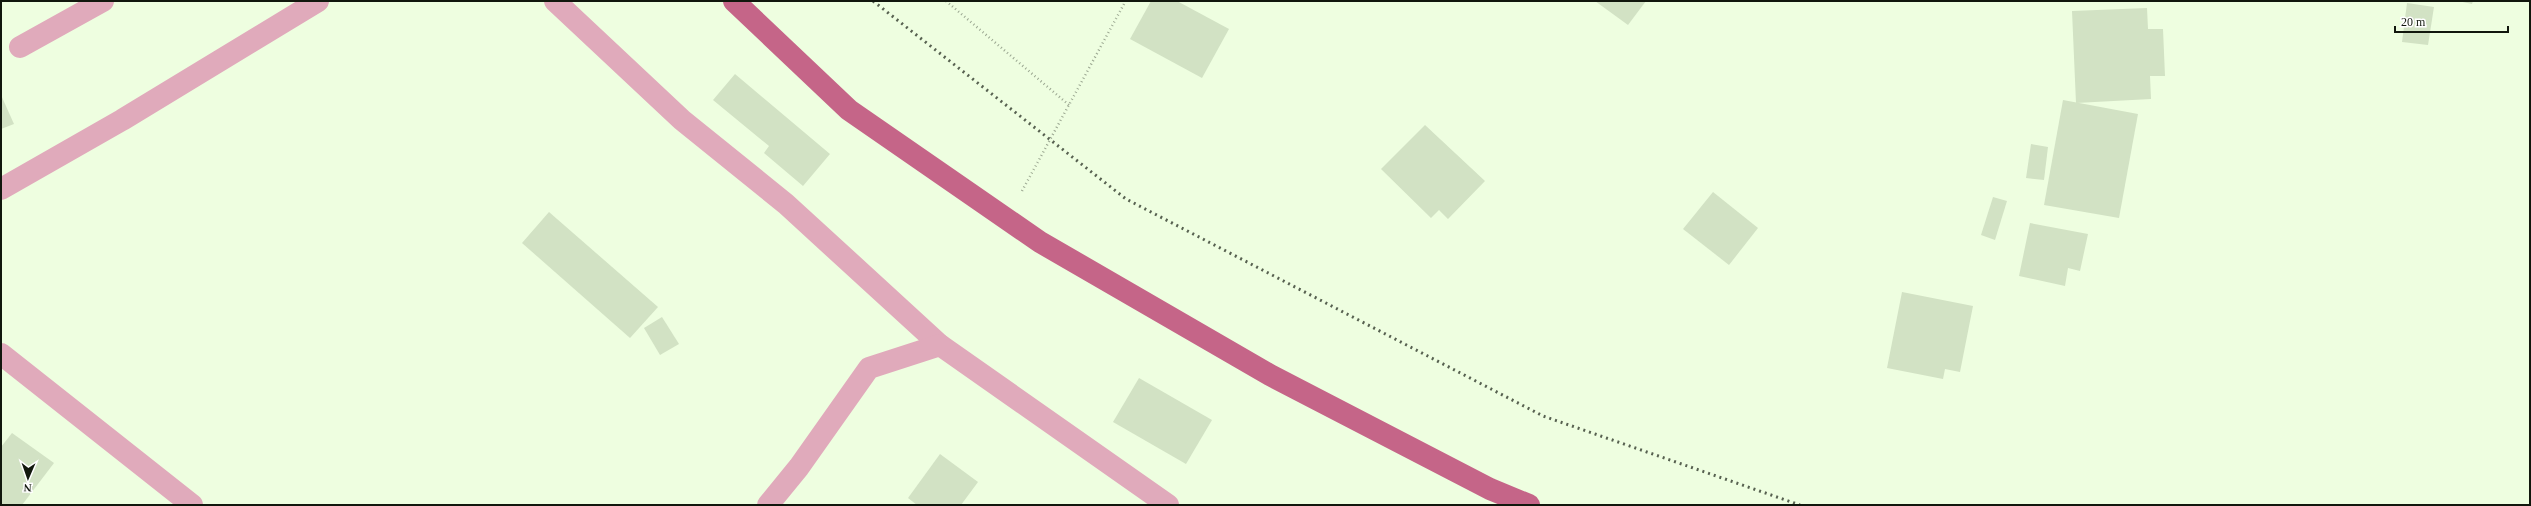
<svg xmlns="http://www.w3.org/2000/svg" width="2531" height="506" font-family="'Times New Roman',serif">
	<rect width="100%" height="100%" fill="#eefee0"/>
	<g fill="#d2e2c4">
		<polygon points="1151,1 1177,1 1229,29 1202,78 1130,39"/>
		<polygon points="1595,1 1646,1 1628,25"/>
		<polygon points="2458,1 2473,1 2472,4"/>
		<polygon points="2407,3 2434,7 2428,45 2402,42"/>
		<polygon points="2147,8 2148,29 2163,29 2165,76 2150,76 2151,99 2076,103 2072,11"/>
		<polygon points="735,74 830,154 803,186 764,153 769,146 713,100"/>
		<polygon points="1,95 14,124 1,129"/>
		<polygon points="2063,100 2138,114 2119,218 2044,205"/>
		<polygon points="1425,125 1485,181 1448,219 1439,210 1431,218 1381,169"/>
		<polygon points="2031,144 2048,147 2044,180 2026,178"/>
		<polygon points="1713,192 1758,228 1729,265 1683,229"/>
		<polygon points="1993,197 2007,201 1995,240 1981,235"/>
		<polygon points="549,212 658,307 630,338 522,243"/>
		<polygon points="2030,223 2088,234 2080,271 2068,268 2065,286 2019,276"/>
		<polygon points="1902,292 1973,306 1960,372 1945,369 1943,379 1887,368"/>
		<polygon points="662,317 679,344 660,355 644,328"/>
		<polygon points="1139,378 1212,420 1186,464 1113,422"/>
		<polygon points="12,433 54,463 22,505 1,505 1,447"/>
		<polygon points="940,454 978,482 961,505 917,505 908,498"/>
	</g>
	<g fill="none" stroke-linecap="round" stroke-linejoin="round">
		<g stroke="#9ba791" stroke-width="2.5" stroke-dasharray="1 3" stroke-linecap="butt">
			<polyline points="946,1 1069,105"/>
			<polyline points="1022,191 1124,4"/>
		</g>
		<g stroke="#e0aabb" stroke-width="22">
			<polyline points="555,1 682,120 786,204 940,345 1168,505"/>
			<polyline points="20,47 103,1"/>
			<polyline points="1,189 122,120 318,1"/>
			<polyline points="1,354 192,505"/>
			<polyline points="768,505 799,467 869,368 940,345"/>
		</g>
		<polyline stroke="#c56588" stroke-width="22" points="734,1 849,110 1040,242 1270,375 1490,489 1529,505"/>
		<polyline stroke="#576150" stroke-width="3" stroke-dasharray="2 4" stroke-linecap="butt" points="873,1 1126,199 1543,416 1800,505"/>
	</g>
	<rect width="2531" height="506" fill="none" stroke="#11170d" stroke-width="4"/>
	<g transform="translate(28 478) rotate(182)" stroke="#ffffff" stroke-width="3" paint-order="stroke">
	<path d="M0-3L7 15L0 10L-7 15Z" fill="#11170d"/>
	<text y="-6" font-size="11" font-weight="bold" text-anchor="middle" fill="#11170d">N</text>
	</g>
	<path d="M2395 26v6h113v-6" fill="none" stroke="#11170d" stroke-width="2"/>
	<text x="2401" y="26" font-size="12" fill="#11170d" stroke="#ffffff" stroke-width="3" paint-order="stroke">20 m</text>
</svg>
